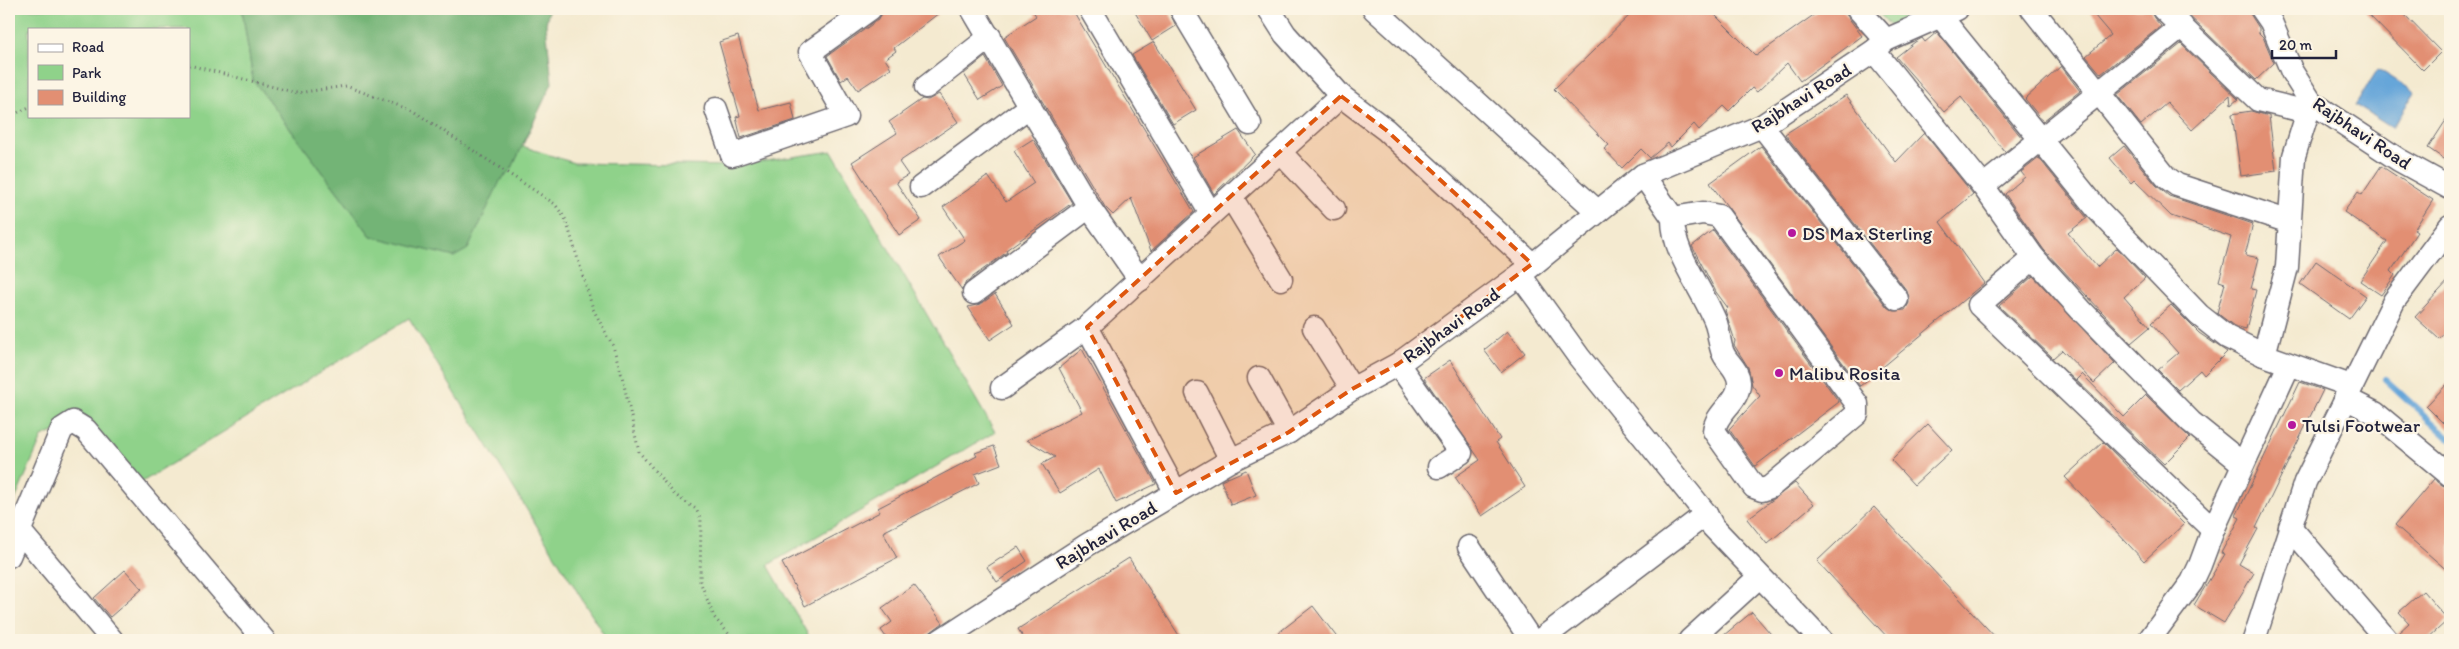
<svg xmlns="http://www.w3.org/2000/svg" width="2459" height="649" font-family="Itim,sans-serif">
	<rect width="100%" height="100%" fill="#fcf5e5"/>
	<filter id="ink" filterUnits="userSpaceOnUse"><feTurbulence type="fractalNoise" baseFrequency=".02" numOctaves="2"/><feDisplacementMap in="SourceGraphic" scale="10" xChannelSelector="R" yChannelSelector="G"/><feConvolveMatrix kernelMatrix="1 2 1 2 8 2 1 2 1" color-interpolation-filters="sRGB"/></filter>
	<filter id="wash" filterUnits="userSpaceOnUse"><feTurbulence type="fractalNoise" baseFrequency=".0096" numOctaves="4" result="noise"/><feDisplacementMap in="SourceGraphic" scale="20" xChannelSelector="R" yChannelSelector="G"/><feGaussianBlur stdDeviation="1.12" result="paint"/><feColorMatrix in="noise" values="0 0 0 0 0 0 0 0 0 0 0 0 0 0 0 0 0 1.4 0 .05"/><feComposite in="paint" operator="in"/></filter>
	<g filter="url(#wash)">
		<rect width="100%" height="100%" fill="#f4ead0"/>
		<g fill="#8fd28a" stroke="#587a62" fill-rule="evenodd">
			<path d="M9 9H242L253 80 371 236 500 181 512 168 522 146 574 163 733 166 832 151 995 432 768 565 811 640H607L409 318 137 485 79 421 42 437 9 514ZM29 29H189V116H29Z"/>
			<polygon points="1875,9 1942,9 1895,31"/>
		</g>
		<polygon fill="#73b476" stroke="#4a6b58" points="242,9 549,9 546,24 552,83 512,168 500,181 468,249 454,257 371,236 253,80"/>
		<polygon fill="#66a6d9" stroke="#44648a" points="2378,69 2415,92 2392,128 2355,105"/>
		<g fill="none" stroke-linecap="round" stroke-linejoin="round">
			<polyline stroke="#66a6d9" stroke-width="6" points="2385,379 2450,439"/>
		</g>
		<g id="blocks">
			<g fill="#e28f73">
				<polygon points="885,9 944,9 894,48 896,51 885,59 891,68 858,90 848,76 841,81 827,56 878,20"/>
				<polygon points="1032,9 1072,9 1194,212 1151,251 1131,198 1113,215 1105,207 1004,37 1036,16"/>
				<polygon points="1133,9 1168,9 1176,26 1152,41"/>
				<polygon points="1636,9 1709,9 1756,56 1822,9 1842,9 1862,36 1800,81 1787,63 1757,92 1752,88 1729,111 1724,106 1699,130 1694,124 1671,147 1668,143 1650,158 1641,149 1622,168 1604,149 1609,145 1554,89"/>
				<polygon points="2089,9 2150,9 2154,18 2161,26 2101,74 2086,56 2111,35"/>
				<polygon points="2182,9 2247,9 2259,28 2259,33 2263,37 2274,63 2256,80"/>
				<polygon points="2363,9 2399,9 2441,52 2423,70"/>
				<polygon points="1937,32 2022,138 2005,152 1961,97 1944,112 1896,57 1915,42 1922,38 1925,42"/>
				<polygon points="738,36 759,110 791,102 795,120 741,138 736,117 740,116 719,42"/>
				<polygon points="1154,42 1196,110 1173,124 1132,55"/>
				<polygon points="2181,44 2238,99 2231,105 2230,95 2192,130 2167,103 2141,125 2117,95"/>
				<polygon points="985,57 1002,86 980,100 964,74"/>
				<polygon points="2061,66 2080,91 2043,121 2025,99"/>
				<polygon points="939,94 958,122 899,162 908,175 896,182 921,220 899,235 852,162 897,133 889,122 922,99 928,100"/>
				<polygon points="1846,95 1896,162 1924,133 1973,194 1940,222 1984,283 1860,386 1710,183 1761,146 1887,307 1893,311 1905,310 1909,303 1907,291 1785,134"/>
				<polygon points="2251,111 2269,116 2276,171 2241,176 2232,114"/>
				<polygon points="2450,114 2450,163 2428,148"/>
				<polygon points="1238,130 1255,154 1214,194 1193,157"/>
				<polygon points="1033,139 1072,203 1006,250 1007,252 966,282 962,290 939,257 965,240 943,207 988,176 1006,202 1034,183 1014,151"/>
				<polygon points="2124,146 2156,185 2169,196 2253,224 2245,255 2259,258 2251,289 2256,290 2246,329 2234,326 2217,313 2225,283 2219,281 2231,237 2171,216 2134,180 2131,183 2110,158"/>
				<polygon points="2039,158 2087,218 2068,233 2097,267 2117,248 2145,278 2124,297 2150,327 2131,343 2044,250 2005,194 2025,177 2021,172"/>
				<polygon points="2381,166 2433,200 2414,230 2417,232 2391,271 2395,275 2381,295 2360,281 2387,241 2344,212 2358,192 2362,195"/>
				<polygon points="1713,230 1839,402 1755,466 1729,429 1760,396 1752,385 1748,367 1734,345 1735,341 1725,310 1728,308 1716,292 1692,246"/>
				<polygon points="2316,261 2366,296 2349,319 2300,284"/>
				<polygon points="2033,276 2115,363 2094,383 2062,350 2053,358 1999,306"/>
				<polygon points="2450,279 2450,327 2439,339 2415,317"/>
				<polygon points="995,294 1014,324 990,340 968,307 981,304"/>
				<polygon points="2171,305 2199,333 2227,352 2204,375 2200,370 2178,390 2158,370 2178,353 2151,323"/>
				<polygon points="1507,331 1525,353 1501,372 1484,350"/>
				<polygon points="1082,349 1156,484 1116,503 1099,469 1060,493 1042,464 1055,457 1027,440 1082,412 1059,368"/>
				<polygon points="1450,360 1500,439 1496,442 1525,487 1482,516 1455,477 1480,460 1424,378"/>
				<polygon points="2082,374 2124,417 2146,395 2190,438 2164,464 2076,380"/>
				<polygon points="2450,381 2450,430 2426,406"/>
				<polygon points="2300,382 2323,390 2256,528 2258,529 2239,564 2254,573 2224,623 2194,605 2225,554 2221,553 2240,518 2236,516"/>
				<polygon points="1928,424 1952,450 1914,485 1891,460"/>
				<polygon points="2103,442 2184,524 2144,561 2065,477"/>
				<polygon points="994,446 1001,464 975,474 979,483 883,532 897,558 805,606 782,563 880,512 878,508 977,456 975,453"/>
				<polygon points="1246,470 1256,495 1231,505 1221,481"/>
				<polygon points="2434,479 2442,485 2450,488 2450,573 2395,525"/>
				<polygon points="1795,483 1814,504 1767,544 1747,519"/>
				<polygon points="1874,507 1998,640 1890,640 1817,561"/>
				<polygon points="1018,547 1027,561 997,582 987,567"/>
				<polygon points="1129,558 1182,640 1025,640 1018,629"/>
				<polygon points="125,570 142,589 110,617 94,598"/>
				<polygon points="914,585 943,623 920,640 888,640 881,630 892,622 882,608"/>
				<polygon points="2423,591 2448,620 2426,640 2400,640 2398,633 2409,623 2399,612"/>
				<polygon points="1313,606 1339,640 1269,640"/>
				<polygon points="1752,612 1776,640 1718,640"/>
			</g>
		</g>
	</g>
	<g filter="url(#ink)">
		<use href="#blocks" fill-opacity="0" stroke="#6c686f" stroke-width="1"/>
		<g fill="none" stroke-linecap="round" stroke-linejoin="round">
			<defs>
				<g id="minor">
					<polyline points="972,9 1089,207 1140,280"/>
					<polyline points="1090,9 1211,214"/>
					<polyline points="1181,9 1250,124"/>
					<polyline points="1269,9 1285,34 1341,96 1386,130 1532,264"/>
					<polyline points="1374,9 1597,211"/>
					<polyline points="1858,9 1886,40"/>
					<polyline points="2032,9 2166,177 2177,185 2290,222"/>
					<polyline points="2163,9 2258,100 2308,112"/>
					<polyline points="2262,9 2271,22 2292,72 2311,102 2399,160 2450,188"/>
					<polyline points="1941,17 2097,209 2199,315 2227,337 2264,355 2351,386"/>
					<polyline points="1874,51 1983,186 2034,258 2081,310 2191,422 2243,464"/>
					<polyline points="926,87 990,37"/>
					<polyline points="716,109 732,155 846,116 810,52 870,9"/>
					<polyline points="1762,126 1897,299"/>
					<polyline points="1281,153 1334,209"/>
					<path d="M1643 175 1673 218 1703 213 1719 216 1857 404V414L1770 487 1762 490 1754 487 1714 431C1716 411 1740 402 1739 382 1738 369 1728 364 1723 353 1719 344 1719 332 1716 323 1703 289 1672 253 1673 218"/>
					<polyline points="1983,186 2182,26"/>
					<polyline points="921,187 1030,106"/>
					<polyline points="1231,197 1281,279"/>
					<polyline points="2034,258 1979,305 2213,530"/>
					<polyline points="1520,275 1579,357 1706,514 1713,527 1821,640"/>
					<polyline points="974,293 1089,207"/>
					<polyline points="1087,327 1176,493"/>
					<polyline points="1314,328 1352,389"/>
					<polyline points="2264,355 2287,267 2294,156 2311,102"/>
					<polyline points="1398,364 1461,453 1439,467"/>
					<polyline points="1259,378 1289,432"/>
					<polyline points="1002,388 1087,327 1341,96"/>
					<polyline points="1197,393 1231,460"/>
					<polyline points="2345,398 2375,413 2450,475"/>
					<polyline points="2290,527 2387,640"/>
					<polyline points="19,530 112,640"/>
					<polyline points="1469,547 1531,640"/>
					<polyline points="9,556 62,429 73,422 86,430 264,640"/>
					<polyline points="941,640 1087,545 1231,460 1289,432 1352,389 1398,364 1520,275 1643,175 1762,126 1874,51 1886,40 1957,9"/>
					<polyline points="1540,640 1706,514"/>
					<polyline points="1690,640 1759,577"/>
					<polyline points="2149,640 2192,582 2200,565 2213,530 2289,365"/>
					<polyline points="2254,640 2305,482 2394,301 2450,226"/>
				</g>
			</defs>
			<use href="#minor" stroke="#6c686f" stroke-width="25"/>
			<g stroke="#6c686f" stroke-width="3" stroke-dasharray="1 4" stroke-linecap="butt">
				<polyline points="189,65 297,93 346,86 413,111 555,204 566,220 593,309 613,346 622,376 639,452 675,495 696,509 701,519 700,581 714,617 734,640"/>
				<polyline points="9,117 29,107"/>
			</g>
			<use href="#minor" stroke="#fff" stroke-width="22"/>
		</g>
	</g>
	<path fill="#de560e" fill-opacity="0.2" stroke="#de560e" stroke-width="4" stroke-dasharray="10 6" stroke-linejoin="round" d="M1341 96 1386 130 1532 264 1398 364 1352 389 1289 432 1176 493 1087 327Z"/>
	<g fill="#b5179e" stroke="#fcf5e5" stroke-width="2">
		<circle cx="1792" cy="233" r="5"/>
		<circle cx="1779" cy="373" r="5"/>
		<circle cx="2292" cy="425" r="5"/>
	</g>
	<g text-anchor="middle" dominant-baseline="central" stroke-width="4.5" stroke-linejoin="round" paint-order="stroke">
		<g font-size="19" fill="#22223b" stroke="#fcf5e5">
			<text transform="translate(1801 98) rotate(-32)">Rajbhavi Road</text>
			<text transform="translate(2362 133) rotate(34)">Rajbhavi Road</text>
			<text transform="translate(1451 325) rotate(-36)">Rajbhavi Road</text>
			<text transform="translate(1106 535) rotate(-31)">Rajbhavi Road</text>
		</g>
		<g font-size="19" fill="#22223b" stroke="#fcf5e5" text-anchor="start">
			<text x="1802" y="233">DS Max Sterling</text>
			<text x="1789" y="373">Malibu Rosita</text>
			<text x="2302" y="425">Tulsi Footwear</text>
		</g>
	</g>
	<rect width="2459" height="649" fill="none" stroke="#fcf5e5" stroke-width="30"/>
	<rect x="28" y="28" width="162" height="90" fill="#fcf5e5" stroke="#a5a1a1"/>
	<rect x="38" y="44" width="25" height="8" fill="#ffffff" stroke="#a5a1a1"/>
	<text x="72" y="52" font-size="15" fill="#22223b">Road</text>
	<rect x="38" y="65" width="25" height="15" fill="#8fd28a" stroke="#a5a1a1"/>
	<text x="72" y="78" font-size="15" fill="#22223b">Park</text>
	<rect x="38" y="90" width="25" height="15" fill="#e28f73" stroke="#a5a1a1"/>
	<text x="72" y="102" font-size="15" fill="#22223b">Building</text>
	<path d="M2272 50v8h64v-8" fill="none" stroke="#22223b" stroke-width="2.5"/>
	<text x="2279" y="50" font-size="15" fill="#22223b" stroke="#fcf5e5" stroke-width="4" paint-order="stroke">20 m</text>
</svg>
